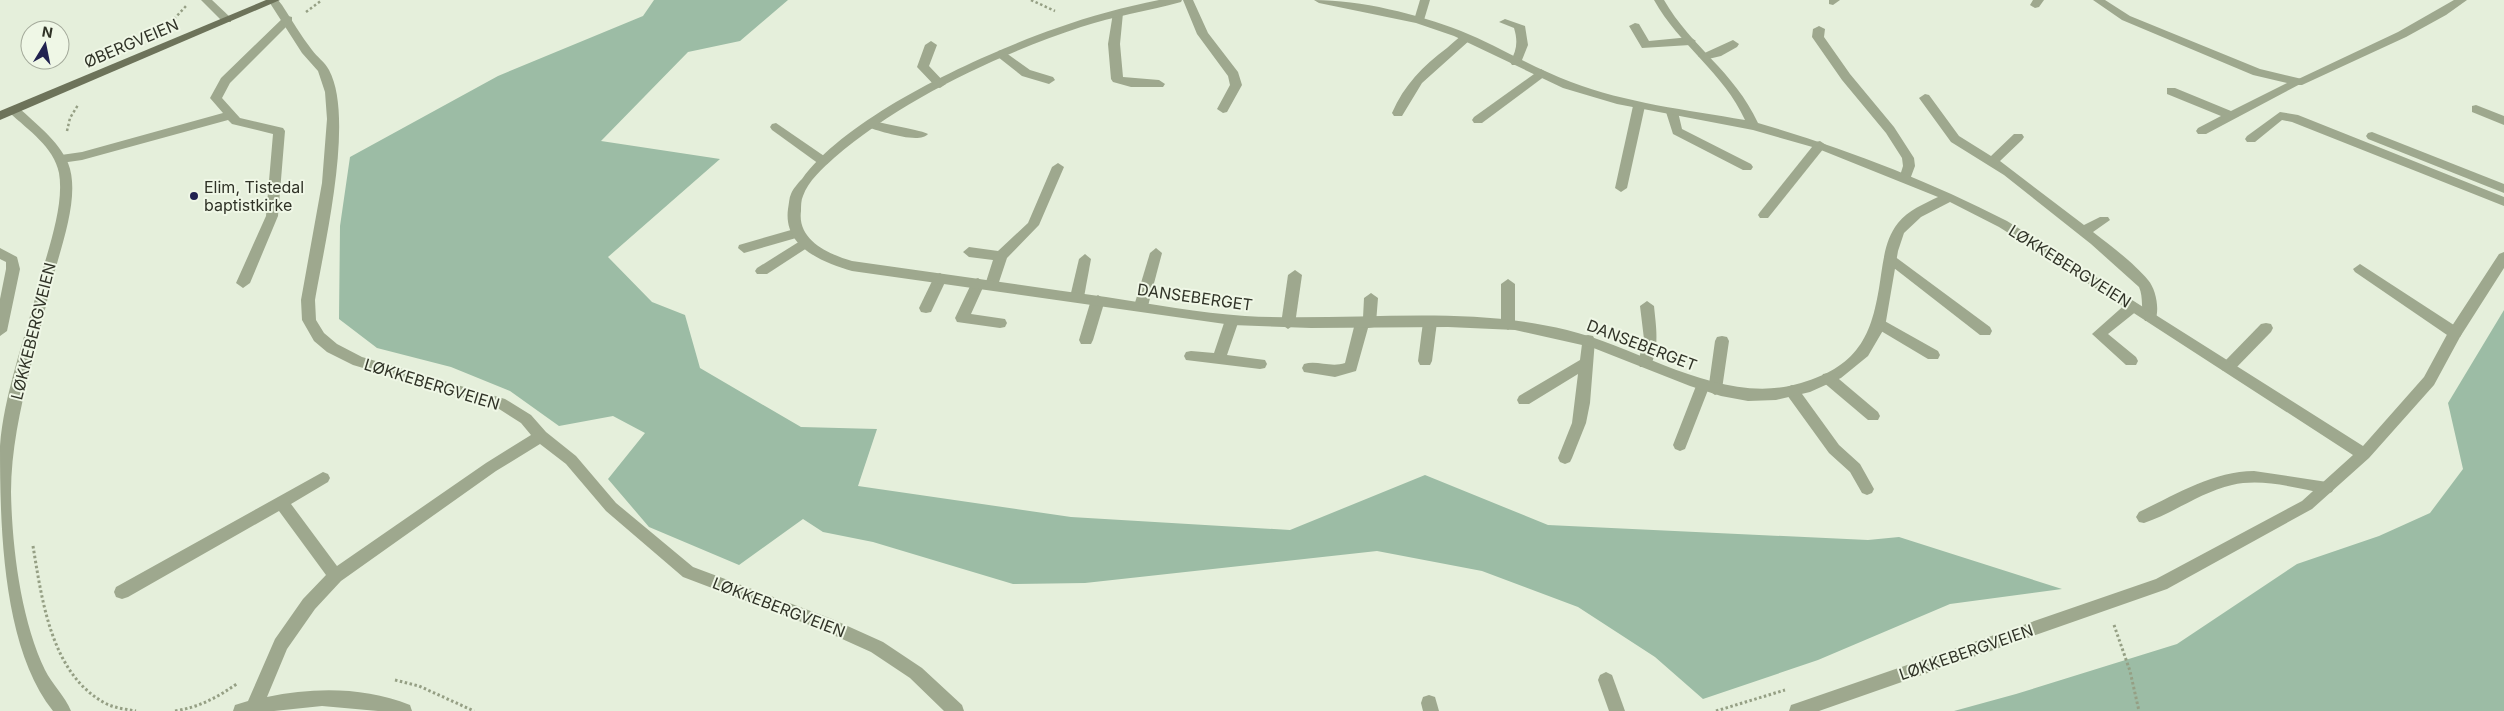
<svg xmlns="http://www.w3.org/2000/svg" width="2504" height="711" font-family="Inter,sans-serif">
	<rect width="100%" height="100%" fill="#e5efdb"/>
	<g fill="#9cbca5">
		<polygon points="654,0 788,0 740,41 688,52 601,141 720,159 608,257 652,302 685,315 700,368 801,427 877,429 858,486 1071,517 1290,530 1425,475 1548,525 1868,540 1899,537 2062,589 1950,604 1818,660 1703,699 1655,657 1578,607 1482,571 1377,551 1085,583 1013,584 873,542 823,532 803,519 739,565 649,527 608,479 645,433 613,416 559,426 510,391 451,367 377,348 339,319 340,226 350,157 498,76 643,16"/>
		<polygon points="2504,310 2504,711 1954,711 2016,694 2177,644 2297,564 2379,536 2430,513 2463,469 2448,403"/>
	</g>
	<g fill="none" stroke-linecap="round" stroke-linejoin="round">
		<g stroke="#959f84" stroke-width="2.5" stroke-dasharray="2.5 2.5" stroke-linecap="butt">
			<polyline points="1031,0 1055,11"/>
			<polyline points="306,12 322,0"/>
			<polyline points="174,19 187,5"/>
			<polyline points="67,131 70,118 78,105"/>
		</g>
		<g stroke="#959f84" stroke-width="3" stroke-dasharray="2.5 2.5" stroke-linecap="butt">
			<path d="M33 546C42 600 51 672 103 702 113 708 125 709 136 711"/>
			<polyline points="2114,625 2130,671 2139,711"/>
			<polyline points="395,680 419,686 474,711"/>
			<path d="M175 711C200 707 218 697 238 683"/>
			<polyline points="1716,711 1785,690"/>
		</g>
		<g fill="#9ea88e" fill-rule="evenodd">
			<polygon points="201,0 212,0 231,18 231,22 223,22"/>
			<polygon points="1183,0 1193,0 1208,33 1238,72 1242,85 1227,112 1223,113 1217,109 1230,85 1228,76 1197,34"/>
			<polygon points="1420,0 1430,0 1424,20 1419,23 1414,20"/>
			<polygon points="1829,0 1840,0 1833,5 1829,4"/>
			<polygon points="2033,0 2044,0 2039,7 2035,8 2030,5"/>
			<polygon points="2093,0 2105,0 2130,16 2260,69 2302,79 2304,82 2206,134 2198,134 2196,131 2198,128 2221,116 2167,94 2167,88 2175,88 2231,111 2287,83 2253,75 2122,20"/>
			<polygon points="1118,10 1123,13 1120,44 1123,77 1159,80 1165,84 1163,87 1131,87 1113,82 1111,79 1108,44 1113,13"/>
			<polygon points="288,16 292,17 292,21 230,83 222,98 240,118 283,128 285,131 278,216 250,283 243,288 236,283 266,216 273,134 232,124 228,120 82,160 61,163 55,159 61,155 82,152 223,113 210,98 221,78 284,17"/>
			<path d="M1505 19 1525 26 1528 45 1520 65H1512L1510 62C1517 50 1518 41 1514 28L1499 22Z"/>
			<polygon points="1635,23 1639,24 1649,41 1690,37 1696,41 1690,45 1642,48 1629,26"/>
			<polygon points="1819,26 1825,29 1824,37 1850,74 1894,127 1914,158 1915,166 1909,182 1905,183 1899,179 1903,166 1902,158 1886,133 1842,80 1812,37 1813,29"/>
			<path d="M1466 34 1470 36V40L1422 83 1402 116H1394L1392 113C1404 85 1423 66 1447 48 1453 43 1459 36 1466 34Z"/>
			<polygon points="1733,40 1739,44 1737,47 1721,56 1704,60 1698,56"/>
			<polygon points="931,41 937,45 929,66 946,84 940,88 936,87 917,67 925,45"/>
			<polygon points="1002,50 1030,70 1053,77 1055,80 1049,84 1022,76 998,57 998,51"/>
			<polygon points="1541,69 1547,73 1545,76 1482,123 1474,123 1472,120 1474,117"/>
			<path d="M1925 94 1929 95 1959 136 1991 156 2014 134H2022L2024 137 2022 140 2000 161 2084 225 2100 217H2108L2110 220 2093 232C2110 245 2135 264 2148 280 2156 289 2160 310 2155 321H2145C2140 310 2144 298 2139 287L2091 244 2004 175 1951 142 1919 98Z"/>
			<polygon points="1639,102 1645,106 1627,188 1621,192 1615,188 1633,106"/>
			<polygon points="2476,105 2504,116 2504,125 2472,112 2472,106"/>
			<polygon points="1672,108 1678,112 1682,129 1751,164 1753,167 1751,170 1743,170 1673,134 1666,112"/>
			<polygon points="2280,112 2298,115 2504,197 2504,206 2292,122 2282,120 2255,142 2247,142 2245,139 2247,136"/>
			<path d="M870 120C879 123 925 131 928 134 919 145 878 130 866 127L864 124Z"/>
			<polygon points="776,123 827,158 829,161 827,164 819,164 772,130 770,127 772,124"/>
			<polygon points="2372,132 2504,184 2504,193 2368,139 2366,136 2368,133"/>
			<polygon points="1820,141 1826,145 1824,148 1768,218 1760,218 1758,215 1760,212 1816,142"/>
			<polygon points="1058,163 1064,167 1039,225 1007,258 997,288 987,288 985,285 993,260 969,257 963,252 969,247 998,251 1028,223 1052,167"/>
			<polygon points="798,228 803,230 804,233 803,236 744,253 738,248 739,245"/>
			<polygon points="805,238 811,243 810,246 767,274 757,274 755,271 757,268"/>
			<polygon points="1156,248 1162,253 1148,306 1141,311 1134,306 1150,253"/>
			<polygon points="1890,253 1990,327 1992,331 1990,335 1980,335 1885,261 1884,258 1885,255"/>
			<polygon points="1085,254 1091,259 1084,297 1077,302 1070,297 1079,259"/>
			<polygon points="2360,264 2460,329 2462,333 2460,337 2450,337 2355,272 2353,269"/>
			<polygon points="1295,270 1302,275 1295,324 1288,329 1281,324 1288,275"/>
			<polygon points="940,273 947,278 931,312 926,313 921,312 919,308 935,275"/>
			<polygon points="978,278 985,283 971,314 1005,319 1007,323 1005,327 1000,328 957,322 955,318 973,280"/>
			<polygon points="1508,279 1515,284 1515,325 1508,330 1501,325 1501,284"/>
			<path d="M1371 293 1378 298 1376 323 1374 327 1368 328 1356 371 1335 377 1304 372 1302 368 1304 364C1317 360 1331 368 1345 363L1355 323 1357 319 1363 318 1364 298Z"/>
			<polygon points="1098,295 1105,300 1093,340 1091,344 1081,344 1079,340 1091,300"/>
			<path d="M1647 301 1654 306C1656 327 1660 347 1650 367H1640L1638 363 1644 339 1640 306Z"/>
			<polygon points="2133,301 2140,306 2138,310 2108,334 2136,357 2138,361 2136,365 2126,365 2092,334 2128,302"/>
			<polygon points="1232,315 1239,320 1227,355 1265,360 1267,364 1265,368 1260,369 1186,360 1184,356 1186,352 1191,351 1214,353 1225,320"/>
			<polygon points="1430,317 1437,322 1432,361 1430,365 1420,365 1418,361 1423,322"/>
			<polygon points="1881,319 1938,351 1940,355 1938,359 1928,359 1876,328 1874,324 1876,320"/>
			<polygon points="2266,323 2271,324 2273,328 2271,332 2233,371 2223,371 2221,367 2223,363 2261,324"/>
			<polygon points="1588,335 1593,336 1595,340 1590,403 1586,423 1572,458 1570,462 1565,464 1560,462 1558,458 1572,423 1578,374 1529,404 1519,404 1517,400 1519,396 1580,360 1583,336"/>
			<polygon points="1722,336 1727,337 1729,341 1722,389 1720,393 1715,395 1708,390 1685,449 1680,451 1675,449 1673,445 1696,386 1698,382 1703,380 1709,384 1715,341 1717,337"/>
			<polygon points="1828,373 1833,374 1878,412 1880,416 1878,420 1868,420 1823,382 1821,378 1823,374"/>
			<polygon points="1792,385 1797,387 1839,445 1860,464 1874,489 1872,493 1867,495 1862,493 1850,472 1829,453 1787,395 1785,391 1787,387"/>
			<path d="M2254 471 2327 482 2332 484 2334 488 2332 492 2327 494C2297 488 2262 478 2232 485 2201 492 2174 513 2144 523L2139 522 2136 517 2139 512C2175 495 2213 471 2254 471Z"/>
			<polygon points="1606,672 1612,675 1625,711 1609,711 1598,680 1600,675"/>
			<polygon points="1429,695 1435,697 1439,711 1423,711 1421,703 1423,697"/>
		</g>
		<g fill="#9ea88e" fill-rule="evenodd">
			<path d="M268 0H278L282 5C292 20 301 36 312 50 317 57 325 62 329 70 355 118 324 246 315 300L316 320 324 333 337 344 362 357 505 399 531 415 546 432 576 456 616 503 693 567 832 619 883 642 922 668 962 705 964 711H944L910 678 871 652 820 629 683 577 606 511 566 464 540 444 496 471 341 581 315 609 287 649 267 697C315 687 364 687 410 705L412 711H378L322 706 274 711H233L235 705 248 701 275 639 303 599 326 575 279 511 128 597 122 599 116 597 114 592 116 587 323 472 328 474 330 478 328 482 291 504 337 566 486 463 531 435 521 423 496 407 353 365 327 352 314 341 302 320 301 300 322 183 327 119 325 92 318 71 302 53Z"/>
			<path d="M1159 0H1182L1181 2C1148 11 1114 16 1081 27 997 55 902 99 834 158 823 168 808 181 803 196 801 200 801 206 801 211 797 240 828 254 852 261 937 273 1021 285 1106 297 1152 304 1199 313 1245 316 1352 322 1463 304 1567 330 1642 348 1723 407 1801 383 1862 365 1873 332 1881 275 1884 256 1886 238 1898 223 1908 210 1924 204 1938 197L1816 148 1753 130 1617 104 1563 88 1454 36 1416 23 1319 3 1314 0C1361 0 1417 14 1461 31 1498 46 1533 68 1571 82 1626 103 1687 110 1745 120 1724 73 1679 45 1654 0H1664C1691 47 1734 71 1758 123 1844 148 1927 180 2007 221L2363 446 2424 377 2450 329 2499 254 2504 252V268L2460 337 2434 385 2369 458 2312 509 2167 589 1819 711H1789L1791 705 1797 703 2156 579 2302 501 2353 455 2055 262 1999 227 1950 202 1921 217 1904 233 1898 251 1885 327 1868 356 1841 378 1810 392 1776 400 1748 401 1721 396 1690 386 1591 347 1515 330 1448 327 1311 328 1232 325 852 271C822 262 783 247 788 209 789 204 789 198 791 194 793 189 798 183 802 179 848 115 982 54 1057 28 1090 16 1124 7 1159 0Z"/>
			<polygon points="2454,0 2467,0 2446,15 2406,37 2302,85 2294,85 2292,82 2398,32"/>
			<path d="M14 106 18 107C36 124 58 140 68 163 81 195 61 246 53 278 45 308 38 339 30 369 20 410 11 451 11 492 12 548 21 620 45 670 52 684 65 696 71 711H53C2 647 0 525 0 446 4 395 24 341 37 291 45 257 65 208 59 173 54 147 28 130 10 113L8 110Z"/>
			<polygon points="0,248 17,257 20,269 7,331 0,336 0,299 6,269 6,262 0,259"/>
		</g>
		<polygon fill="#6d735a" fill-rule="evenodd" points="266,0 280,0 0,120 0,111"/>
	</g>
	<circle fill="#212250" stroke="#eff7e6" stroke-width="2" cx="194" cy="196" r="5"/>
	<g text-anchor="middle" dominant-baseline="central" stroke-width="4" stroke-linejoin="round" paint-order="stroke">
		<g font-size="16" fill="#303327" stroke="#eff7e6">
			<text transform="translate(131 43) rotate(-23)">ØBERGVEIEN</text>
			<text transform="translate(2070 266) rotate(32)">LØKKEBERGVEIEN</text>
			<text transform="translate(1195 297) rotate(8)">DANSEBERGET</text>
			<text transform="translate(33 331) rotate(-76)">LØKKEBERGVEIEN</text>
			<text transform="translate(1642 345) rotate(21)">DANSEBERGET</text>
			<text transform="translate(432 384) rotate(17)">LØKKEBERGVEIEN</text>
			<text transform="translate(779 607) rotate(21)">LØKKEBERGVEIEN</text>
			<text transform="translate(1966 652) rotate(-19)">LØKKEBERGVEIEN</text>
		</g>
		<g font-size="16" fill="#303327" stroke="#eff7e6" text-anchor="start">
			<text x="204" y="187">Elim, Tistedal<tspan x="204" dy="18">baptistkirke</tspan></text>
		</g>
	</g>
	<g transform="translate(45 45) rotate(10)"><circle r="24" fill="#eff7e6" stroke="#a3a99a"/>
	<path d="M0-4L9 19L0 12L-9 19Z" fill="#212250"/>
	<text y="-8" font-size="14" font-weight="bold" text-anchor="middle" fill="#303327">N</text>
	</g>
</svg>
